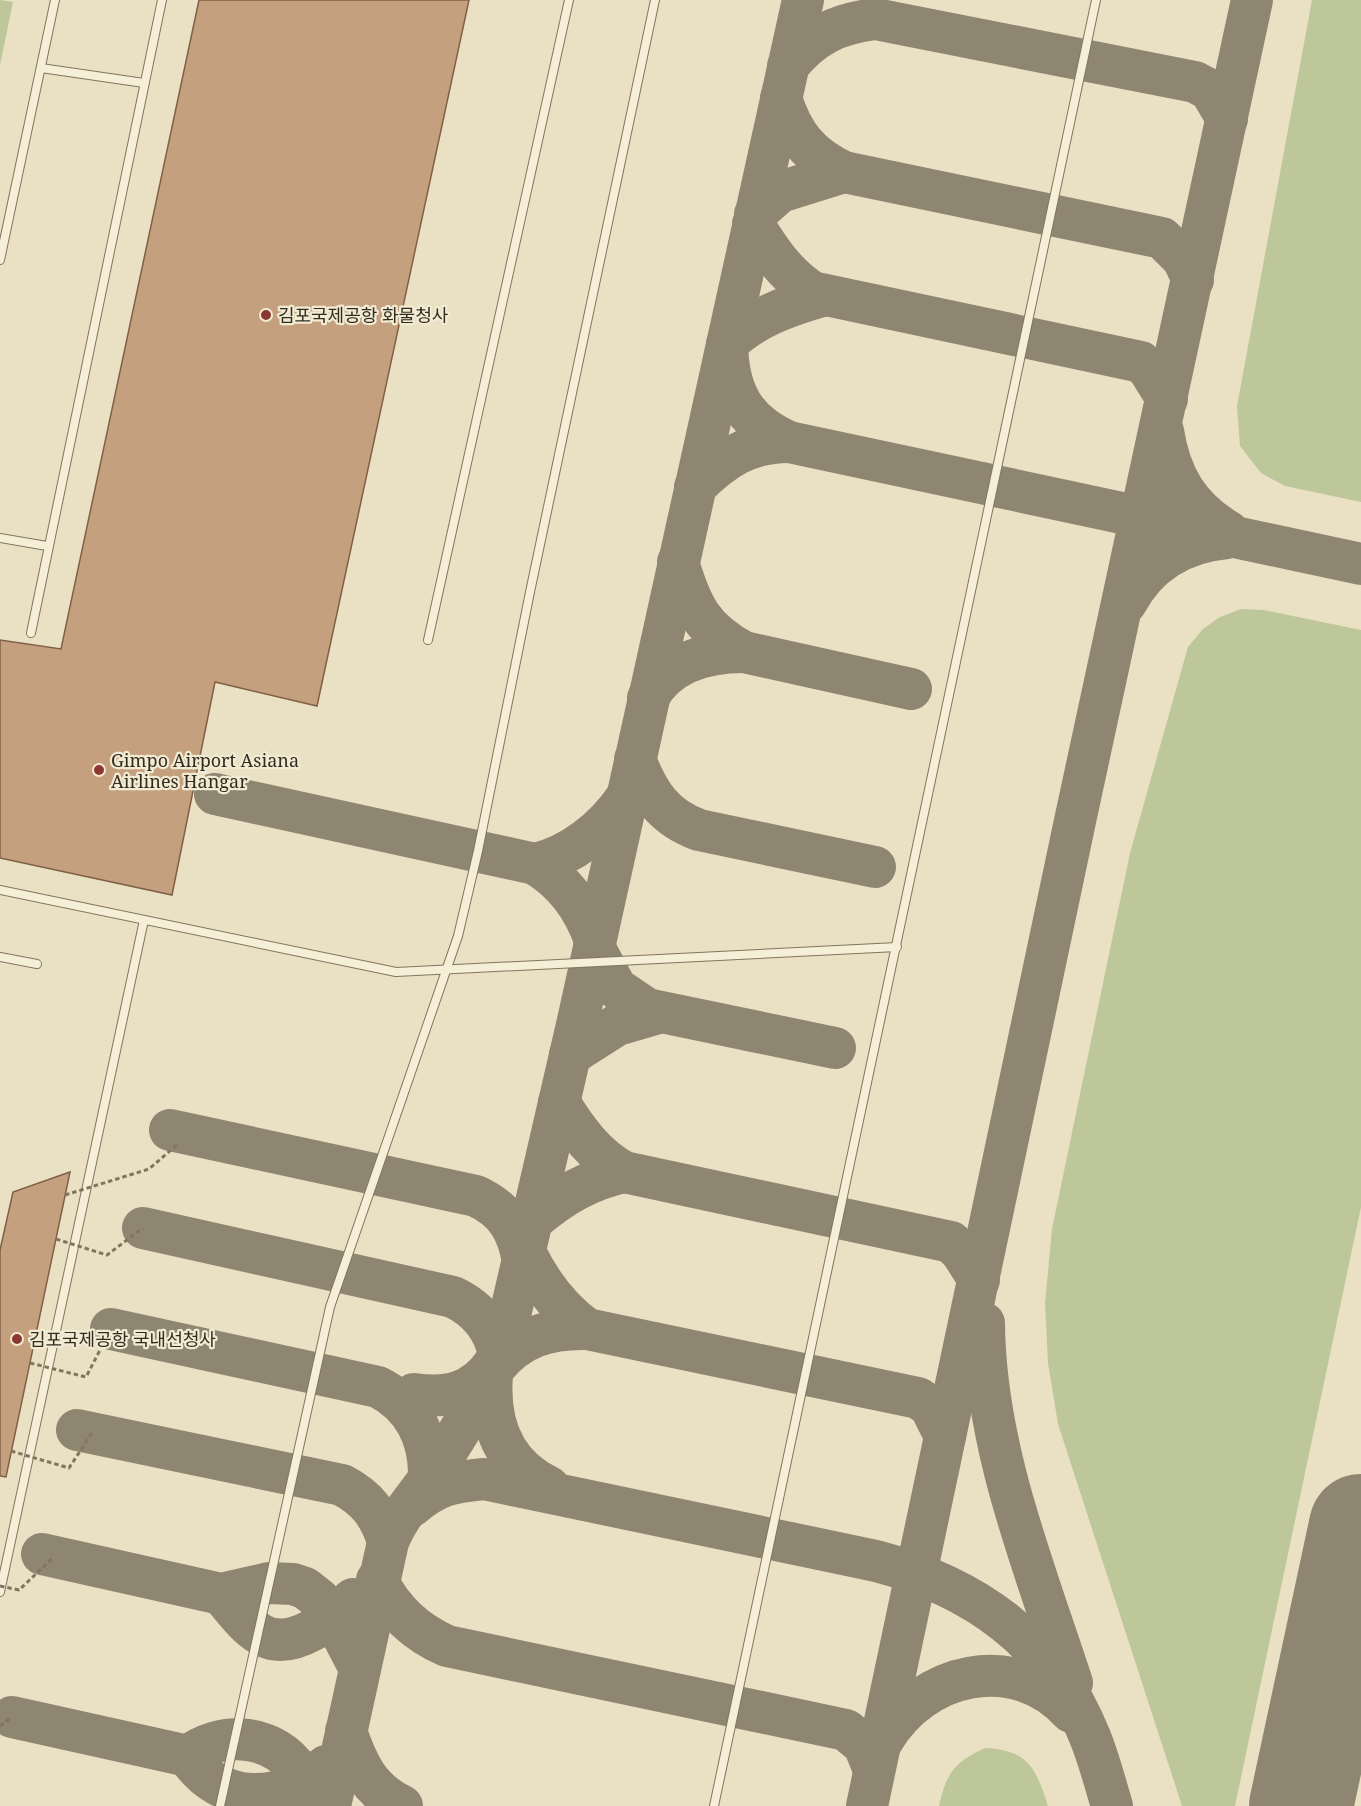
<svg xmlns="http://www.w3.org/2000/svg" width="1361" height="1806" font-family="'Noto Serif','Noto Sans KR',serif">
	<rect width="100%" height="100%" fill="#eae1c5"/>
	<g fill="#bec79a">
		<polygon points="0,0 13,2 0,65"/>
		<polygon points="1312,0 1361,0 1361,502 1285,486 1261,473 1240,446 1237,406"/>
		<polygon points="1241,609 1264,610 1361,630 1361,1207 1235,1806 1182,1806 1058,1424 1048,1363 1045,1303 1052,1229 1130,853 1188,647 1202,630 1218,618"/>
		<path d="M985 1748C1028 1750 1036 1768 1048 1806H939C946 1774 954 1762 985 1748Z"/>
	</g>
	<g fill="none" stroke-linecap="round" stroke-linejoin="round">
		<g stroke="#8f8672" stroke-width="42">
			<path d="M788 66C812 36 836 24 875 19L1195 82 1210 90 1227 119"/>
			<path d="M781 98C792 134 809 156 844 172L1162 238 1183 259 1193 280"/>
			<polyline points="755,214 780,192 844,172"/>
			<path d="M753 224C770 251 784 273 812 292L1141 362 1149 370 1167 399"/>
			<path d="M822 296C787 306 753 318 727 344 728 392 744 423 789 442L1361 564"/>
			<path d="M1163 431C1170 477 1189 508 1229 532"/>
			<path d="M695 487C723 459 748 442 789 442"/>
			<path d="M678 562C691 606 702 630 744 652L911 689"/>
			<path d="M1126 603C1147 563 1183 542 1227 538"/>
			<path d="M648 698C667 663 706 652 744 652"/>
			<path d="M635 759C648 793 663 817 699 830L875 867"/>
			<path d="M215 794 535 864C565 882 583 907 595 940"/>
			<path d="M535 864C571 856 605 829 626 798"/>
			<polyline points="594,947 616,988 647,1009 835,1048"/>
			<polyline points="570,1055 617,1025 658,1013"/>
			<path d="M559 1102C576 1130 595 1156 624 1172L951 1242 962 1253 979 1280"/>
			<path d="M170 1130 476 1196C506 1210 518 1230 523 1262"/>
			<path d="M533 1220C561 1196 588 1180 624 1172"/>
			<path d="M143 1228 453 1297C478 1309 493 1327 499 1354"/>
			<path d="M525 1252C540 1283 559 1309 587 1329L918 1398 930 1406 945 1436"/>
			<path d="M984 1323C985 1448 1034 1566 1072 1683"/>
			<path d="M111 1329 378 1387C414 1405 430 1439 429 1478"/>
			<path d="M495 1367C519 1337 549 1328 587 1329"/>
			<path d="M492 1375C488 1424 503 1465 549 1487"/>
			<path d="M414 1394C447 1399 474 1393 494 1364"/>
			<path d="M77 1430 342 1485C367 1498 380 1515 388 1542"/>
			<path d="M412 1506C437 1485 452 1482 484 1479L876 1561C973 1586 1052 1641 1090 1737 1099 1759 1105 1783 1112 1806"/>
			<polyline points="42,1554 221,1594 269,1583 293,1584 305,1588 319,1599 333,1617 359,1667"/>
			<path d="M377 1580C393 1611 415 1632 447 1646L846 1730 864 1745 874 1770"/>
			<path d="M221 1594C233 1607 245 1625 260 1634 291 1653 331 1620 353 1599"/>
			<path d="M12 1717 188 1756C219 1732 267 1733 294 1765 304 1776 309 1792 316 1806"/>
			<path d="M346 1731C357 1764 369 1790 402 1806"/>
			<path d="M883 1740C922 1673 1014 1650 1071 1712"/>
			<path d="M188 1756C221 1806 279 1804 326 1766"/>
			<path d="M330 1806 388 1542C397 1518 414 1500 428 1480 459 1433 487 1389 505 1337L577 1025 803 0"/>
			<polyline points="867,1806 1075,821 1252,0"/>
		</g>
		<polyline stroke="#8f8672" stroke-width="104" points="1301,1806 1361,1526"/>
	</g>
	<g fill="#c4a07e" stroke="#806045" stroke-width="1.5">
		<polygon points="199,0 469,0 317,706 215,682 172,895 0,858 0,640 61,649"/>
		<polygon points="70,1172 6,1477 0,1476 0,1250 13,1192"/>
	</g>
	<g fill="none" stroke-linecap="round" stroke-linejoin="round">
		<defs>
			<g id="service">
				<polyline points="41,68 144,83"/>
				<polyline points="0,260 55,0"/>
				<polyline points="0,538 47,546"/>
				<polyline points="31,633 162,0"/>
				<polyline points="428,640 569,0"/>
				<polyline points="0,890 396,972 897,947"/>
				<polyline points="0,957 37,964"/>
				<polyline points="0,1592 144,920"/>
				<polyline points="220,1806 330,1307 458,936 478,851 530,592 655,0"/>
				<polyline points="714,1806 1096,0"/>
			</g>
		</defs>
		<use href="#service" stroke="#83745d" stroke-width="10"/>
		<polyline stroke="#83745d" stroke-width="3" stroke-dasharray="4.5 3" stroke-linecap="butt" points="0,1726 12,1717"/>
		<use href="#service" stroke="#f5efd7" stroke-width="8"/>
		<g stroke="#83745d" stroke-width="3" stroke-dasharray="4.5 3" stroke-linecap="butt">
			<polyline points="65,1195 149,1169 178,1144"/>
			<polyline points="56,1239 107,1255 143,1228"/>
			<polyline points="30,1363 86,1377 111,1329"/>
			<polyline points="11,1451 69,1468 92,1433"/>
			<polyline points="0,1586 19,1590 54,1557"/>
		</g>
	</g>
	<g fill="#8c3832" stroke="#f2ebd3" stroke-width="2">
		<circle cx="266" cy="315" r="6"/>
		<circle cx="99" cy="770" r="6"/>
		<circle cx="17" cy="1339" r="6"/>
	</g>
	<g text-anchor="middle" dominant-baseline="central" stroke-width="4.5" stroke-linejoin="round" paint-order="stroke">
		<g font-size="18" fill="#342b1f" stroke="#f2ebd3" text-anchor="start">
			<text x="278" y="315">김포국제공항 화물청사</text>
			<text x="111" y="760">Gimpo Airport Asiana<tspan x="111" dy="21">Airlines Hangar</tspan></text>
			<text x="29" y="1339">김포국제공항 국내선청사</text>
		</g>
	</g>
</svg>
